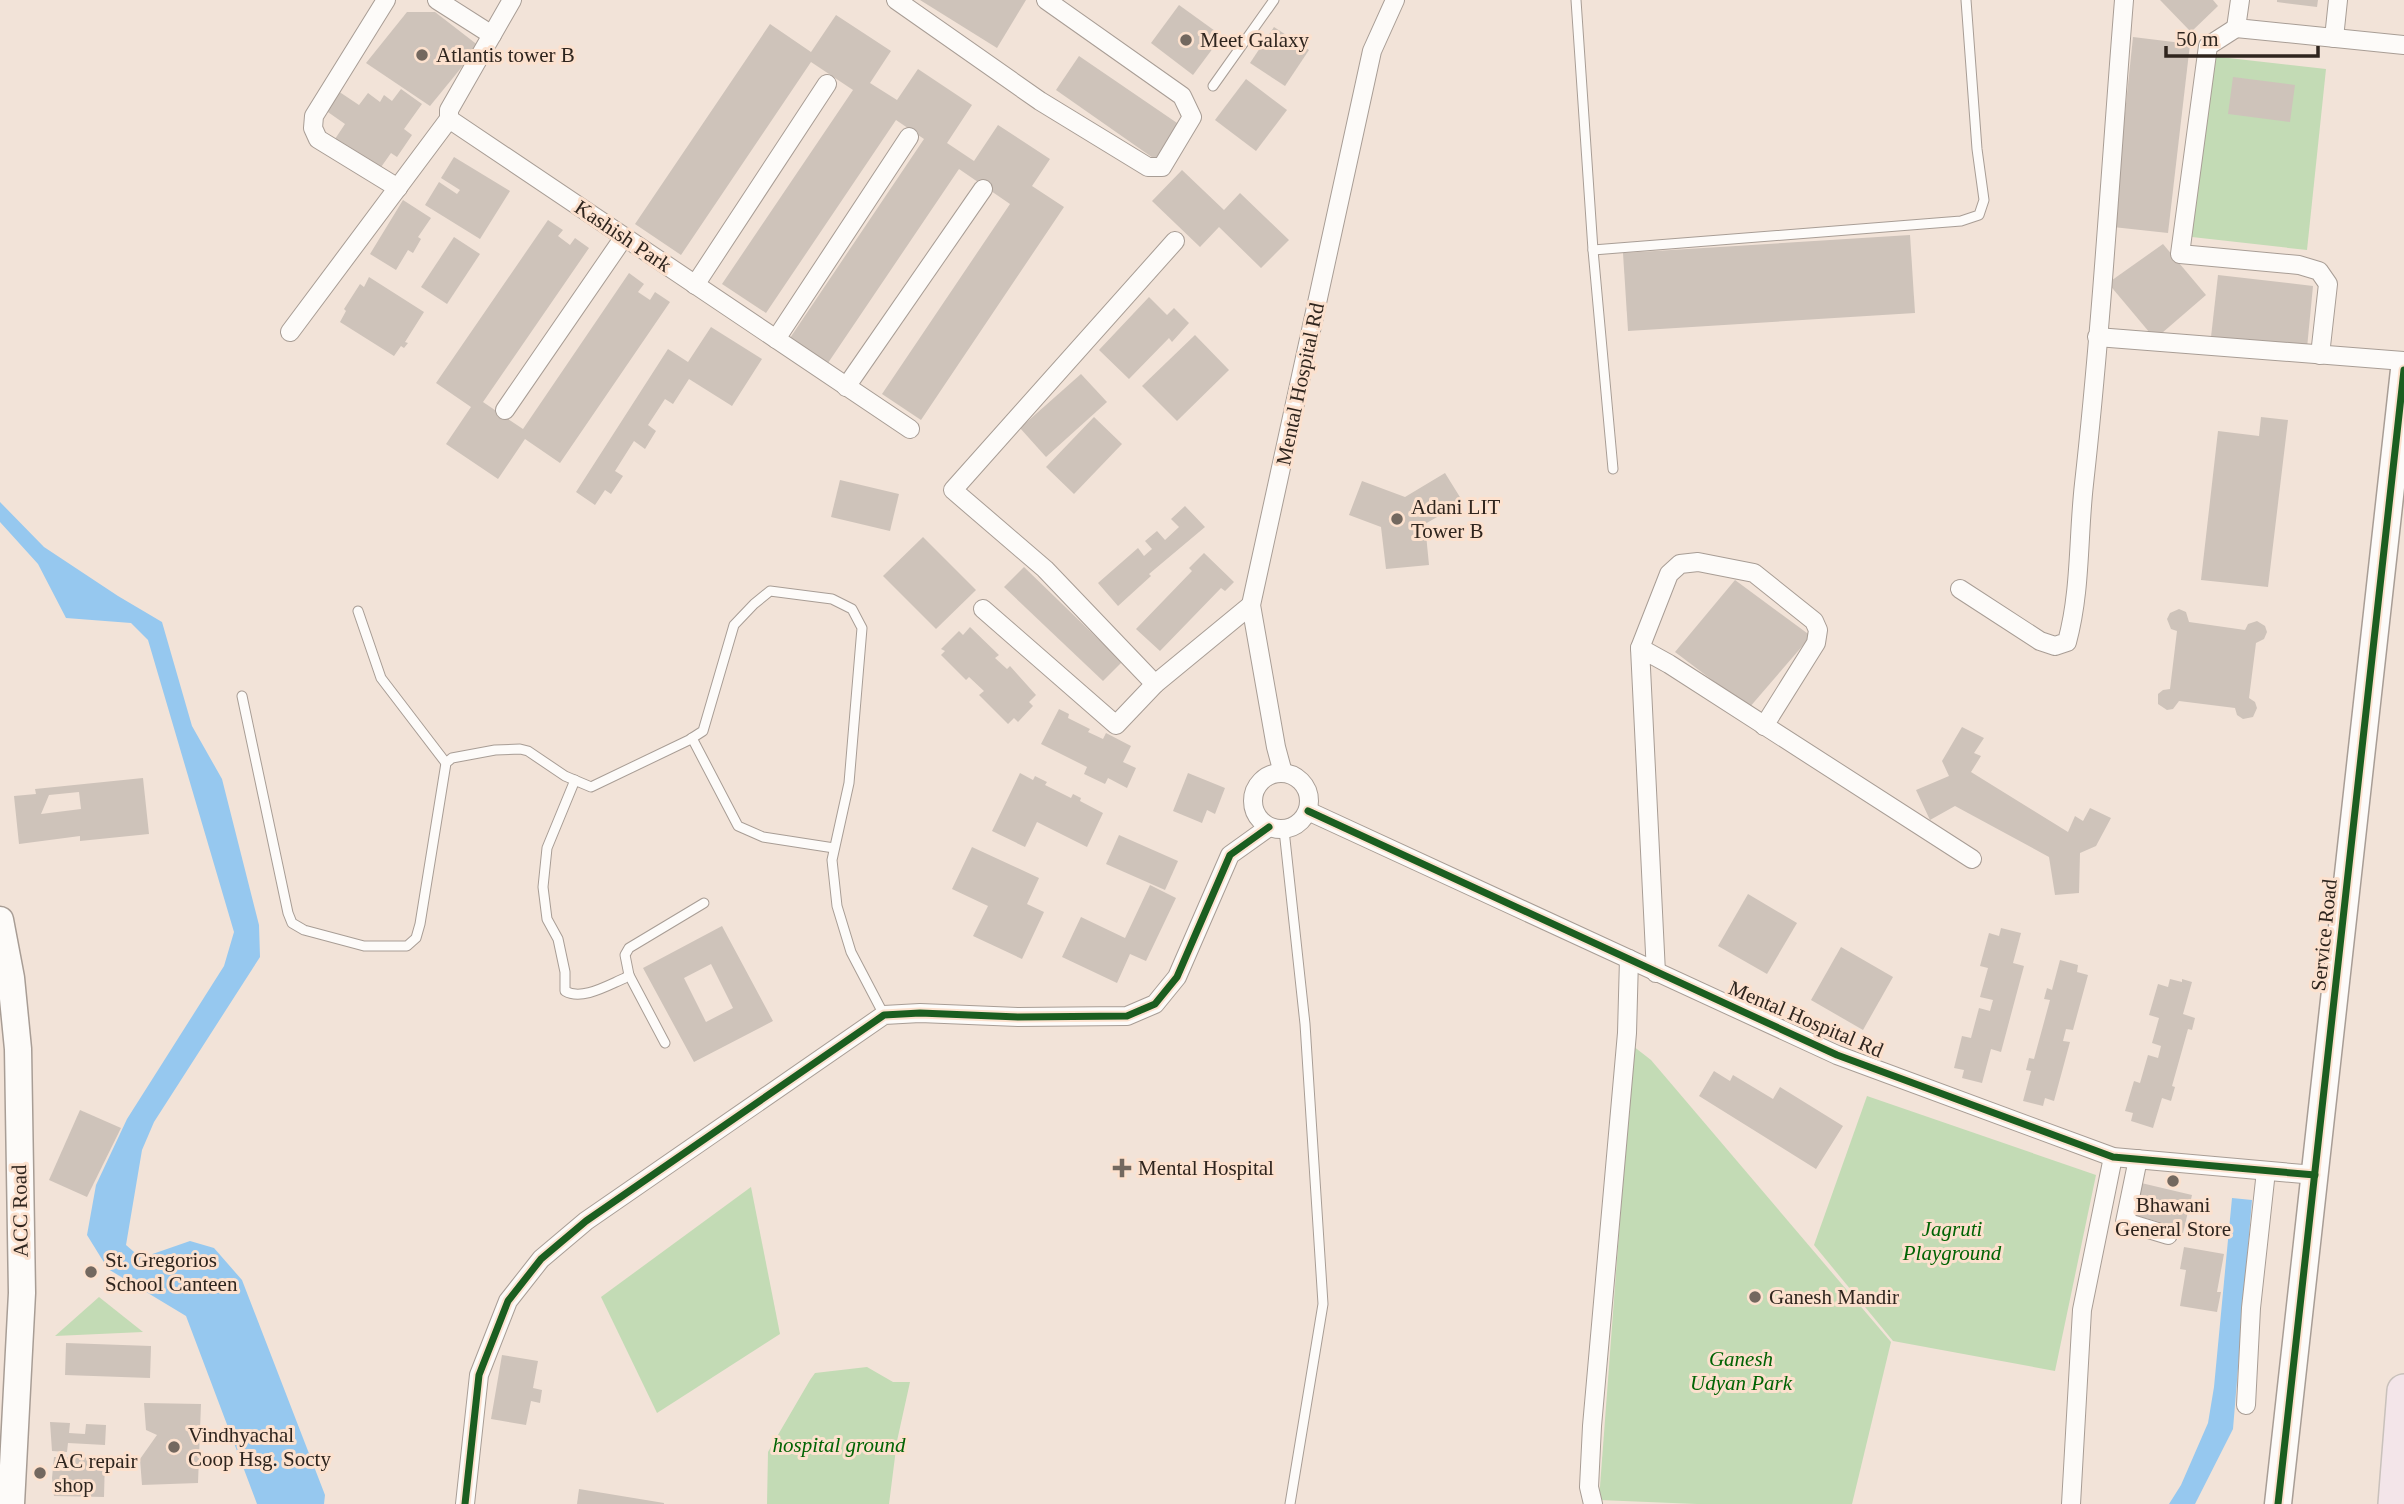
<svg xmlns="http://www.w3.org/2000/svg" width="2404" height="1504" font-family="'Times New Roman',serif">
	<rect width="100%" height="100%" fill="#f2e3d8"/>
	<g fill="#c3dbb5">
		<polygon points="2211,56 2326,69 2307,250 2192,237"/>
		<polygon points="1633,1046 1651,1060 1891,1342 1852,1504 1697,1504 1599,1500"/>
		<polygon points="1867,1096 2096,1175 2055,1371 1893,1341 1814,1245"/>
		<polygon points="751,1187 780,1334 657,1413 601,1297"/>
		<polygon points="99,1297 143,1332 55,1336"/>
		<polygon points="867,1367 893,1382 910,1382 897,1441 889,1504 767,1504 768,1452 810,1380 815,1373"/>
	</g>
	<g fill="#96c8ef">
		<polygon points="0,502 44,547 118,596 162,622 192,726 222,779 259,925 260,957 154,1122 142,1150 126,1245 141,1258 190,1241 214,1248 242,1280 325,1495 324,1504 257,1504 186,1316 108,1269 87,1235 96,1185 127,1119 224,966 234,932 148,640 131,623 66,618 38,564 0,522"/>
		<polygon points="2232,1198 2252,1200 2233,1429 2195,1504 2169,1504 2181,1485 2208,1423 2214,1387"/>
	</g>
	<g fill="#cec3ba" fill-rule="evenodd">
		<polygon points="920,0 1026,0 997,48"/>
		<polygon points="2160,0 2213,0 2218,6 2191,32"/>
		<polygon points="2277,0 2318,0 2317,7 2277,2"/>
		<polygon points="1179,5 1222,36 1193,75 1151,43"/>
		<polygon points="407,12 435,12 479,46 430,106 366,63"/>
		<polygon points="836,15 891,51 870,83 897,100 918,69 972,105 947,143 974,161 998,125 1050,159 1032,186 1064,207 921,420 882,394 1010,204 959,169 828,363 790,338 924,139 896,120 766,313 722,284 853,90 811,62 681,255 635,224 770,24 811,52"/>
		<polygon points="1274,27 1309,50 1285,86 1250,63"/>
		<polygon points="2133,37 2190,44 2168,233 2113,227"/>
		<polygon points="1079,56 1180,125 1156,160 1056,90"/>
		<polygon points="2233,77 2295,85 2290,122 2228,114"/>
		<polygon points="1246,79 1287,110 1256,151 1215,120"/>
		<polygon points="401,89 422,104 404,129 412,135 397,157 391,153 379,170 335,139 345,124 325,110 338,91 359,105 368,93 380,102 384,95 392,101"/>
		<polygon points="454,157 510,191 480,239 425,205 439,182 457,194 460,190 441,178"/>
		<polygon points="1182,170 1224,210 1240,193 1289,240 1261,268 1219,227 1200,247 1152,201"/>
		<polygon points="403,200 431,218 418,237 421,239 413,253 408,250 396,270 370,254"/>
		<polygon points="548,220 563,230 558,236 570,245 575,238 589,248 483,402 523,429 629,273 644,284 638,292 650,300 655,292 670,302 560,463 525,439 498,479 446,444 471,407 436,383"/>
		<polygon points="1910,235 1915,313 1628,331 1623,253"/>
		<polygon points="454,237 480,254 447,304 421,287"/>
		<polygon points="2163,244 2206,295 2155,339 2108,283"/>
		<polygon points="2218,275 2313,286 2307,348 2211,337"/>
		<polygon points="369,277 424,312 405,342 408,343 404,348 401,346 394,356 340,322 346,311 344,309 360,284 364,287"/>
		<polygon points="1149,297 1167,315 1174,308 1189,323 1172,342 1169,338 1129,379 1099,350"/>
		<polygon points="711,327 762,359 732,406 689,379 673,404 665,399 648,425 656,431 645,449 634,441 615,471 623,476 611,494 605,490 595,505 576,492 668,349 688,362"/>
		<polygon points="1195,335 1229,370 1177,421 1142,386"/>
		<polygon points="1081,374 1107,402 1046,457 1020,428"/>
		<polygon points="1094,417 1122,444 1074,494 1046,467"/>
		<polygon points="2261,417 2288,420 2268,587 2201,580 2218,431 2259,436"/>
		<polygon points="1445,473 1463,502 1425,524 1429,565 1386,569 1381,527 1349,515 1362,481 1405,497"/>
		<polygon points="840,480 899,494 890,531 831,517"/>
		<polygon points="1185,506 1205,527 1149,574 1151,576 1118,606 1098,583 1138,548 1144,556 1152,549 1145,541 1157,531 1165,540 1179,527 1171,519"/>
		<polygon points="923,537 976,590 936,629 883,576"/>
		<polygon points="1204,553 1234,582 1225,591 1221,588 1160,651 1136,629 1192,571 1189,568"/>
		<polygon points="1024,567 1122,662 1103,681 1004,587"/>
		<polygon points="1735,580 1811,636 1749,708 1675,652"/>
		<polygon points="2179,609 2186,612 2189,622 2245,630 2248,624 2257,621 2265,626 2267,632 2264,639 2256,643 2249,698 2255,702 2257,708 2253,717 2243,719 2237,715 2235,708 2179,701 2173,709 2167,710 2158,704 2158,694 2163,690 2170,689 2177,631 2171,629 2167,619 2170,613"/>
		<polygon points="970,627 999,655 995,658 1007,669 1010,666 1036,695 1029,702 1033,706 1018,722 1014,718 1008,724 979,695 984,691 969,677 966,680 941,655 945,651 941,649 959,631 963,635"/>
		<polygon points="1059,709 1069,714 1068,718 1090,729 1088,732 1103,739 1106,733 1131,746 1123,762 1136,768 1127,788 1108,778 1105,784 1084,774 1087,767 1041,744"/>
		<polygon points="1962,727 1984,738 1974,753 1981,756 1971,772 2068,832 2075,816 2083,821 2090,808 2111,818 2096,846 2080,853 2079,893 2055,895 2049,857 1955,806 1930,820 1916,790 1949,776 1942,761"/>
		<polygon points="1020,773 1033,780 1035,776 1047,782 1045,785 1071,798 1073,794 1081,798 1080,801 1103,813 1087,847 1037,822 1025,847 992,831"/>
		<polygon points="1188,773 1225,788 1215,814 1207,810 1202,823 1173,811"/>
		<path d="M143 778 149 834 80 841V836L19 844 14 796 36 794 35 789ZM79 792 81 809 41 814 49 795Z"/>
		<polygon points="1119,835 1178,861 1165,890 1106,864"/>
		<polygon points="972,847 1039,878 1027,904 1044,912 1022,959 973,936 988,906 952,889"/>
		<polygon points="1150,885 1176,898 1146,961 1130,954 1117,983 1062,957 1081,917 1125,938"/>
		<polygon points="1748,894 1797,923 1767,974 1718,946"/>
		<path d="M722 926 773 1021 694 1062 643 968ZM711 964 733 1008 706 1022 684 978Z"/>
		<polygon points="2001,928 2021,933 2013,963 2024,966 2001,1052 1991,1049 1982,1083 1962,1078 1964,1070 1954,1068 1962,1036 1971,1038 1979,1008 1990,1011 1993,1000 1980,997 1988,968 1980,966 1989,933 1999,936"/>
		<polygon points="1841,947 1893,977 1863,1030 1811,1000"/>
		<polygon points="2060,960 2078,965 2077,972 2088,975 2073,1030 2066,1029 2063,1041 2070,1042 2054,1101 2045,1098 2043,1106 2023,1101 2031,1071 2026,1070 2029,1058 2034,1059 2050,1000 2044,999 2047,988 2052,990"/>
		<polygon points="2170,979 2182,982 2182,979 2192,982 2183,1014 2195,1018 2192,1030 2188,1029 2172,1086 2175,1087 2171,1101 2162,1098 2153,1128 2131,1121 2133,1113 2125,1111 2134,1081 2140,1083 2148,1055 2158,1058 2161,1046 2152,1043 2159,1018 2149,1015 2158,984 2168,987"/>
		<polygon points="1714,1071 1730,1081 1733,1075 1773,1099 1780,1087 1843,1126 1816,1169 1699,1096"/>
		<polygon points="80,1110 121,1128 87,1197 49,1180"/>
		<polygon points="2137,1182 2192,1195 2183,1233 2166,1229 2167,1224 2145,1218 2143,1223 2127,1219"/>
		<polygon points="2184,1247 2224,1254 2217,1292 2221,1292 2217,1312 2180,1306 2186,1270 2180,1269"/>
		<polygon points="66,1343 151,1346 150,1378 65,1375"/>
		<polygon points="502,1355 538,1361 533,1388 542,1390 540,1403 531,1401 526,1425 491,1419"/>
		<polygon points="144,1403 201,1404 198,1483 142,1485 140,1459 157,1435 146,1430"/>
		<polygon points="50,1422 70,1423 69,1433 85,1434 86,1424 106,1425 105,1445 68,1443 67,1452 52,1451"/>
		<polygon points="54,1457 105,1458 104,1497 54,1496 52,1478"/>
		<polygon points="579,1489 664,1503 664,1504 577,1504"/>
	</g>
	<g fill="none" stroke-linecap="round" stroke-linejoin="round">
		<defs>
			<g id="lane">
				<polyline points="1576,0 1593,250 1613,469"/>
				<polyline points="1213,86 1274,0"/>
				<polyline points="1593,250 1961,221 1979,215 1984,200 1977,149 1966,0"/>
				<polyline points="358,611 381,678 446,763"/>
				<polyline points="242,696 288,913 292,923 304,930 364,946 407,946 416,938 420,924 446,763 452,758 495,750 520,749 528,751 565,776 591,787 689,740 703,731 734,625 754,604 770,591 832,599 852,609 862,628 849,783 832,860 837,906 851,952 884,1015"/>
				<polyline points="692,738 738,826 763,837 834,848"/>
				<path d="M575 780 547 848 543 887 547 919 558 939 565 972V991C582 1001 608 985 625 978L629 975 625 955 629 948 704 903"/>
				<polyline points="1284,830 1305,1024 1323,1304 1290,1504"/>
				<polyline points="629,975 665,1043"/>
			</g>
			<g id="street">
				<polyline points="386,0 314,116 313,128 318,139 398,188"/>
				<polyline points="437,0 492,35"/>
				<polyline points="512,0 449,110 449,119 910,429"/>
				<polyline points="896,0 1040,101 1148,167 1162,167 1192,117 1182,96 1046,0"/>
				<polyline points="2240,0 2236,28 2404,45"/>
				<polyline points="2236,28 2208,46 2180,254 2299,265 2319,271 2328,284 2320,355"/>
				<polyline points="2334,38 2338,0"/>
				<polyline points="1175,241 953,490 1045,569 1155,684 1251,605"/>
				<polyline points="695,285 827,84"/>
				<polyline points="290,332 449,119"/>
				<polyline points="2097,337 2404,361"/>
				<polyline points="776,339 909,137"/>
				<polyline points="846,387 983,189"/>
				<polyline points="505,410 624,237"/>
				<path d="M1960 589 2040 641 2055 646 2067 642C2081 591 2078 536 2084 484 2102 323 2111 161 2124 0"/>
				<polyline points="983,609 1116,725 1155,684"/>
				<polyline points="1640,648 1669,574 1680,564 1698,562 1754,573 1814,621 1818,630 1816,643 1764,726"/>
				<circle cx="1281" cy="801" r="28"/>
				<polyline points="1283,773 1276,747 1251,605 1372,51 1395,0"/>
				<polyline points="1308,811 1837,1055 2113,1157 2315,1175"/>
				<polyline points="1656,973 1640,648 1669,664 1972,859"/>
				<polyline points="2138,1159 2125,1222 2168,1235"/>
				<polyline points="2246,1405 2251,1308 2266,1171"/>
				<polyline points="465,1504 479,1375 508,1301 541,1259 586,1221 884,1015 920,1013 1018,1017 1127,1016 1155,1004 1177,977 1230,855 1269,827"/>
				<polyline points="1593,1504 1589,1487 1592,1426 1627,1033 1629,959"/>
				<polyline points="2071,1504 2082,1310 2113,1157"/>
			</g>
			<g id="secondary">
				<polyline points="0,920 11,978 18,1049 22,1293 11,1504"/>
				<polyline points="2278,1504 2404,370"/>
			</g>
			<polyline id="highway" points="2395,1504 2404,1391"/>
		</defs>
		<use href="#lane" stroke="#a89d95" stroke-width="11"/>
		<use href="#street" stroke="#a89d95" stroke-width="20"/>
		<use href="#secondary" stroke="#a89d95" stroke-width="29"/>
		<use href="#highway" stroke="#c9c1bb" stroke-width="36"/>
		<use href="#lane" stroke="#fdfbf9" stroke-width="9"/>
		<use href="#street" stroke="#fdfbf9" stroke-width="18"/>
		<use href="#secondary" stroke="#fdfbf9" stroke-width="26"/>
		<use href="#highway" stroke="#f3e5e9" stroke-width="33"/>
		<defs>
			<g id="cycleway">
				<polyline points="1308,811 1837,1055 2113,1157 2315,1175"/>
				<polyline points="465,1504 479,1375 508,1301 541,1259 586,1221 884,1015 920,1013 1018,1017 1127,1016 1155,1004 1177,977 1230,855 1269,827"/>
				<polyline points="2278,1504 2404,370"/>
			</g>
		</defs>
		<use href="#cycleway" stroke="#fce1ce" stroke-width="11"/>
		<use href="#cycleway" stroke="#1b5e20" stroke-width="7"/>
	</g>
	<g fill="#73685f" stroke="#fce1ce" stroke-width="2.5">
		<circle cx="1186" cy="40" r="7"/>
		<circle cx="422" cy="55" r="7"/>
		<circle cx="1397" cy="519" r="7"/>
		<path d="M1118.5 1157.5h7v7h7v7h-7v7h-7v-7h-7v-7h7z"/>
		<circle cx="2173" cy="1181" r="7"/>
		<circle cx="91" cy="1272" r="7"/>
		<circle cx="1755" cy="1297" r="7"/>
		<circle cx="174" cy="1447" r="7"/>
		<circle cx="40" cy="1473" r="7"/>
	</g>
	<g text-anchor="middle" dominant-baseline="central" stroke-width="6" stroke-linejoin="round" paint-order="stroke">
		<g font-size="21" fill="#2f251e" stroke="#fce1ce" text-anchor="start">
			<text x="1200" y="40">Meet Galaxy</text>
			<text x="436" y="55">Atlantis tower B</text>
			<text x="1411" y="507">Adani LIT<tspan x="1411" dy="24">Tower B</tspan></text>
			<text x="1138" y="1168">Mental Hospital</text>
			<text x="2173" y="1205" text-anchor="middle">Bhawani<tspan x="2173" dy="24">General Store</tspan></text>
			<text x="105" y="1260">St. Gregorios<tspan x="105" dy="24">School Canteen</tspan></text>
			<text x="1769" y="1297">Ganesh Mandir</text>
			<text x="188" y="1435">Vindhyachal<tspan x="188" dy="24">Coop Hsg. Socty</tspan></text>
			<text x="54" y="1461">AC repair<tspan x="54" dy="24">shop</tspan></text>
		</g>
		<g font-size="21" fill="#2f251e" stroke="#fce1ce">
			<text transform="translate(623 236) rotate(34)">Kashish Park</text>
			<text transform="translate(1300 384) rotate(-78)">Mental Hospital Rd</text>
			<text transform="translate(2324 935) rotate(-84)">Service Road</text>
			<text transform="translate(1806 1019) rotate(23)">Mental Hospital Rd</text>
			<text transform="translate(20 1211) rotate(-91)">ACC Road</text>
		</g>
		<g font-size="21" font-style="italic" fill="#006303" stroke="#fce1ce">
			<text x="1952" y="1229">Jagruti<tspan x="1952" dy="24">Playground</tspan></text>
			<text x="1741" y="1359">Ganesh<tspan x="1741" dy="24">Udyan Park</tspan></text>
			<text x="839" y="1445">hospital ground</text>
		</g>
	</g>
	<path d="M2166 46v10h152v-10" fill="none" stroke="#2f251e" stroke-width="3.5"/>
	<text x="2176" y="46" font-size="21" fill="#2f251e" stroke="#fce1ce" stroke-width="5" paint-order="stroke">50 m</text>
</svg>
